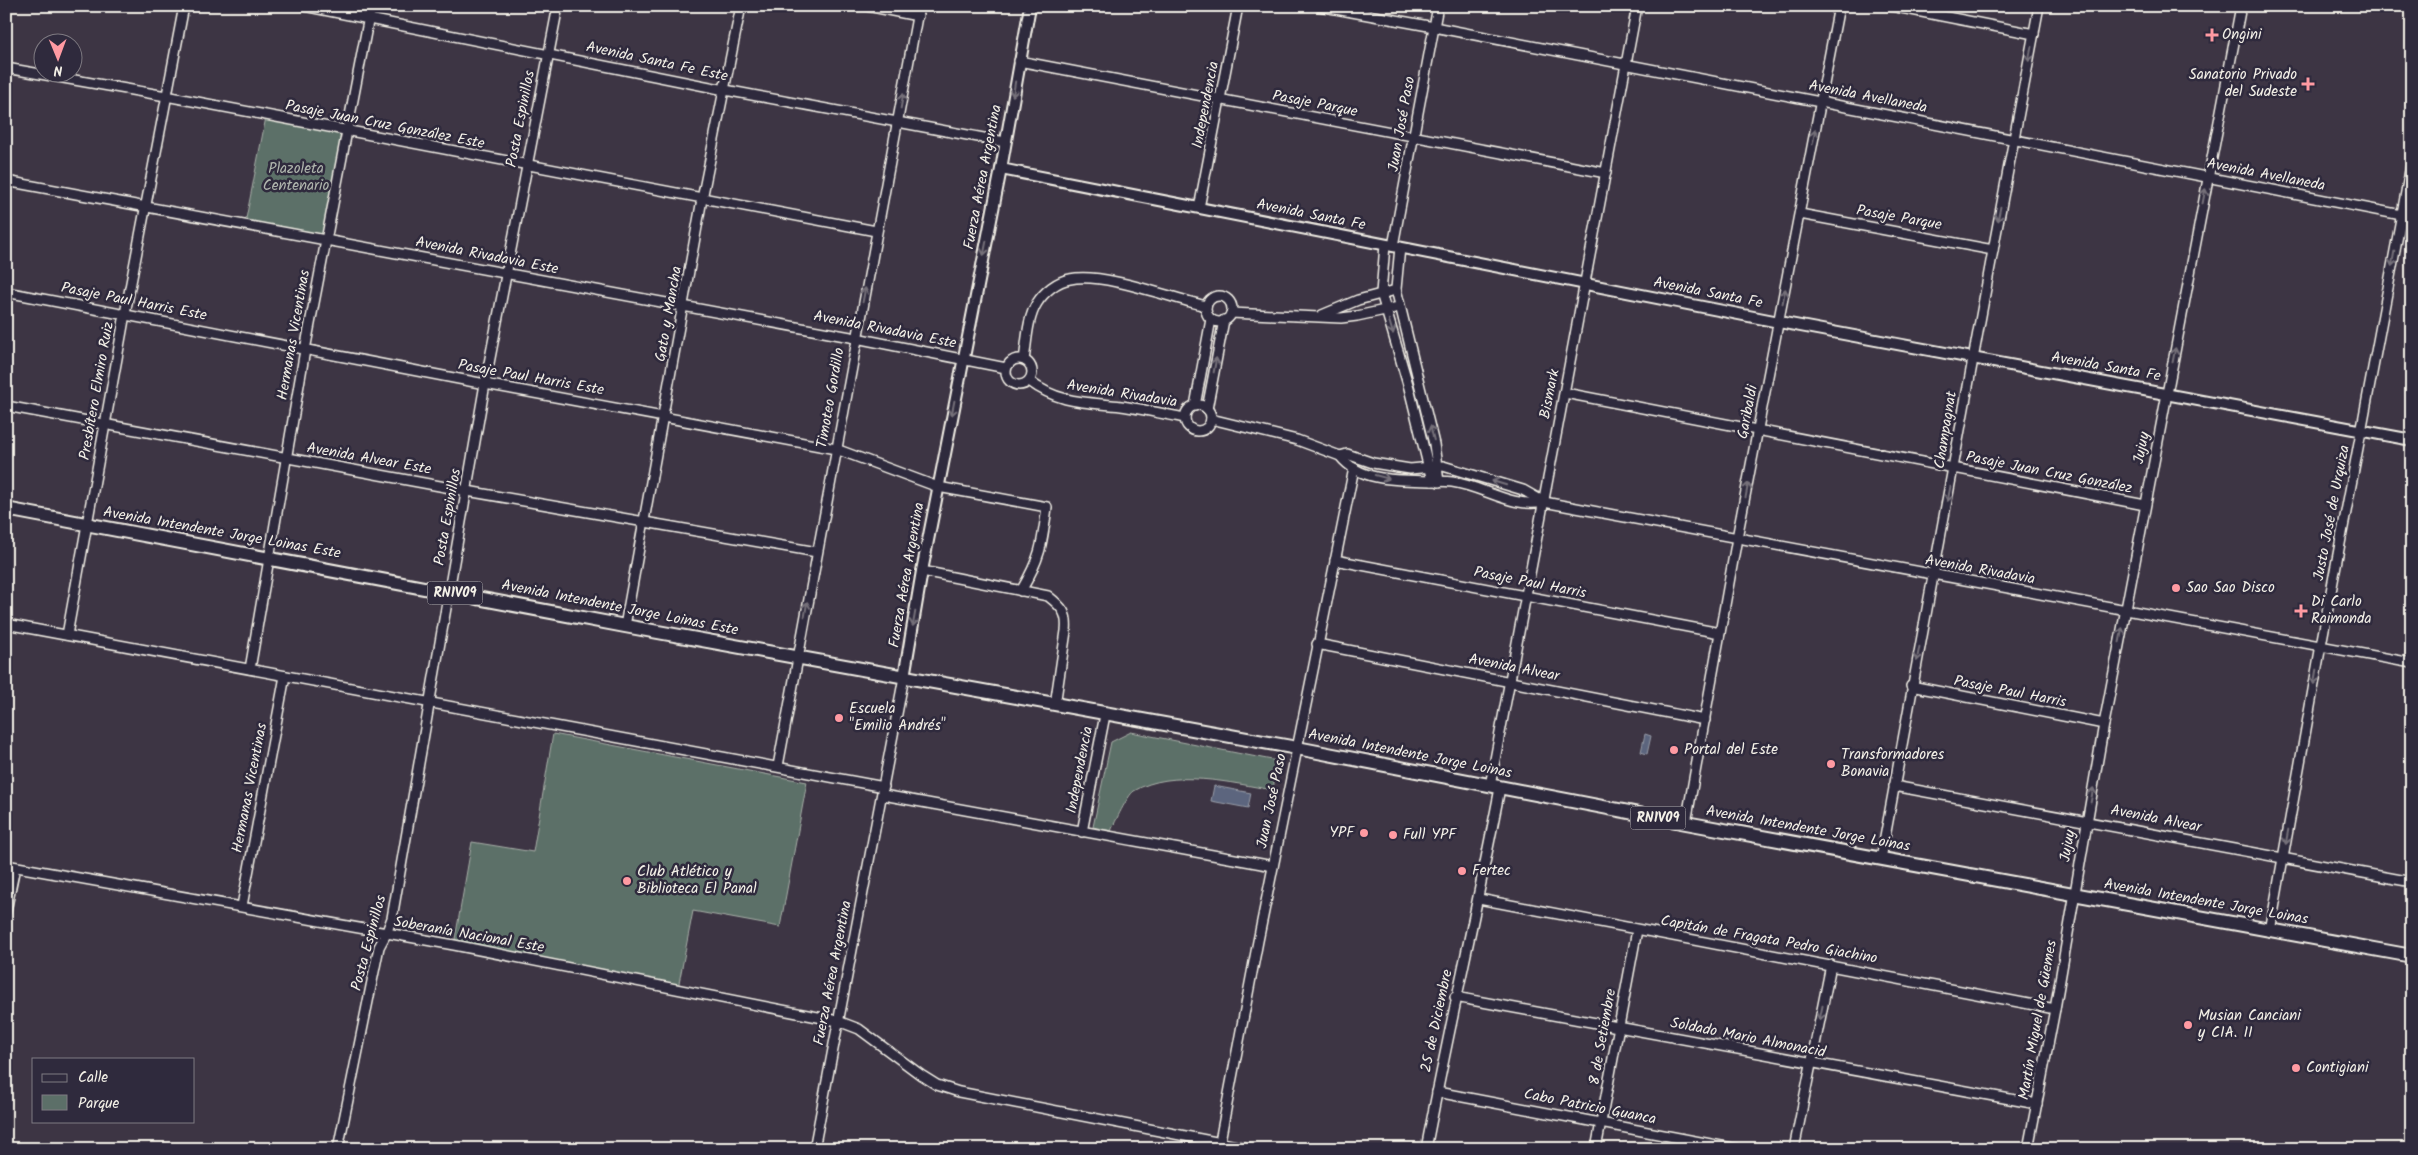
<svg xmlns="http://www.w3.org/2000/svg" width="2418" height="1155" font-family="Kalam,sans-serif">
	<rect width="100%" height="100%" fill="#3d3544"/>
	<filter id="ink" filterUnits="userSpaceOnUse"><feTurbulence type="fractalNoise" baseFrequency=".02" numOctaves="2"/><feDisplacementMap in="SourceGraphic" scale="10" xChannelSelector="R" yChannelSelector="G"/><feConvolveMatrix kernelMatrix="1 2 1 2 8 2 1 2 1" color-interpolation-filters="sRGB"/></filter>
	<g filter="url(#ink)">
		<g fill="#5c6f68" stroke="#a8b0a8">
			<polygon points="266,117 346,131 325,240 245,224"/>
			<path d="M1131 732 1277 761 1273 790C1232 783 1172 768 1134 791 1127 796 1115 822 1111 831L1093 827 1111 742Z"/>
			<polygon points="553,734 807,782 780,927 693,911 678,988 454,945 472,842 533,852"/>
		</g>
		<g fill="#5b657e" stroke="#989da8">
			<polygon points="1645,734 1651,736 1647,754 1641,752"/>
			<polygon points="1214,786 1251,793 1248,808 1211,801"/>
		</g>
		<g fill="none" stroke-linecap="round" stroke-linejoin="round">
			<defs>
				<g id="minor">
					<polyline points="304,6 725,90 1005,142"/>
					<polyline points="867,6 918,16"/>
					<polyline points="1319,6 1434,27 2412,217"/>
					<polyline points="1891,6 2034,34"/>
					<polyline points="1019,61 1606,173"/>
					<polyline points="6,68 166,96 876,231"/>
					<polyline points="6,181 856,338 1006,368"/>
					<polyline points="1199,208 1238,6"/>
					<polyline points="1800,214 1993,250"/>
					<polyline points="1385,245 1381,293 1409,388 1432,481"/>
					<polyline points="1393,246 1438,6"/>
					<polyline points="1400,247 1396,289 1434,444 1439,482"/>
					<path d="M6 292 485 384 836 449 938 487 1047 507C1042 545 1041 557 1021 591"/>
					<circle cx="1219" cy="309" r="13"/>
					<polyline points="1231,313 1341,318 1357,316 1399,307"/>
					<polyline points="1322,315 1358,300 1396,290"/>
					<circle cx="1019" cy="372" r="13"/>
					<path d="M1024 360C1027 342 1027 319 1037 303 1044 292 1057 281 1070 279 1104 272 1171 298 1206 306"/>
					<path d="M1029 381C1060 404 1085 402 1121 406 1142 409 1164 414 1185 418"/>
					<polyline points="1565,393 2145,505"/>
					<circle cx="1198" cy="418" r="13"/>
					<polyline points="6,406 467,491 817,552"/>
					<polyline points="1195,406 1211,319"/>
					<polyline points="1207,409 1224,320"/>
					<polyline points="1211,419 1297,440 1340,456 1347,454 1373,463 1410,469 1443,466 1523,490 1544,502"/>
					<path d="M1340 456C1365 488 1416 478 1452 482 1483 486 1512 509 1544 502L2412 663"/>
					<polyline points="1335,560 1720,633"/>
					<path d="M922 571 1048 596C1062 607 1068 613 1066 631L1055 705"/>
					<polyline points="6,624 884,787"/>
					<polyline points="625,626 702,199 741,6"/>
					<polyline points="67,635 125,314 184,6"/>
					<polyline points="1317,644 1705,720"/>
					<polyline points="250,669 305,350 371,6"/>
					<polyline points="1911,686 2104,724"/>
					<polyline points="778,766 919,6"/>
					<polyline points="1490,786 1637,6"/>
					<polyline points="1894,786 2412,882"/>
					<polyline points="883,795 1273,866"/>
					<polyline points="1686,823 1737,538 1839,6"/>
					<polyline points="1082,832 1105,715"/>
					<path d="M1881 859C1933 574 1985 290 2039 6"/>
					<polyline points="6,865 454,945 838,1021 859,1029 921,1075 937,1085 959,1092 1252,1149"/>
					<polyline points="1479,899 2055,1009"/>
					<polyline points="242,906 285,676"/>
					<polyline points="6,911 15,867"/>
					<polyline points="2270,931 2321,645 2412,160"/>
					<polyline points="1455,997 2037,1104"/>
					<polyline points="1437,1092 1737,1149"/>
					<polyline points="1220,1141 1258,941 1354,468"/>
					<polyline points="338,1149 379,947 386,934 392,918 485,384 558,6"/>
					<polyline points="814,1149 904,677"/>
					<path d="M1426 1149C1449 1028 1477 908 1500 788"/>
					<polyline points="1596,1149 1637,930"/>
					<polyline points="1794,1149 1831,965"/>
					<polyline points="2028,1149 2055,1009 2104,724 2241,6"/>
				</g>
				<g id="tertiary">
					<polyline points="1001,169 1779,322 2412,440"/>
					<polyline points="904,677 922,571 1001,169 1030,6"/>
				</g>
				<polyline id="primary" points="6,509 625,626 1297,748 1686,823 2412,956"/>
			</defs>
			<use href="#minor" stroke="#f4f1e8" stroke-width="12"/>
			<use href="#tertiary" stroke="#f4f1e8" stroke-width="14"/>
			<use href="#primary" stroke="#f4f1e8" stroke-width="16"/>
			<use href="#minor" stroke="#2f2a3d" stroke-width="9"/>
			<use href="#tertiary" stroke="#2f2a3d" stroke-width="10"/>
			<use href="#primary" stroke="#2f2a3d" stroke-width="12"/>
		</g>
		<defs><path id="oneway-shaft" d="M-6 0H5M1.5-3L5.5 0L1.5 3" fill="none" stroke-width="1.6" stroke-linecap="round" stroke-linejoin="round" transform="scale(1.25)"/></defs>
		<g stroke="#747079">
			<use href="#oneway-shaft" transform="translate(2030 54) rotate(101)"/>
			<use href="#oneway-shaft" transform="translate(1014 89) rotate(99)"/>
			<use href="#oneway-shaft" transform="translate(902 101) rotate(-80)"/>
			<use href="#oneway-shaft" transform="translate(1814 137) rotate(-79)"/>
			<use href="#oneway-shaft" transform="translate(2204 196) rotate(-79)"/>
			<use href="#oneway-shaft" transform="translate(1999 214) rotate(101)"/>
			<use href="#oneway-shaft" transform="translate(985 248) rotate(101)"/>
			<use href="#oneway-shaft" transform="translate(2393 259) rotate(100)"/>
			<use href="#oneway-shaft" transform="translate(864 295) rotate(-79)"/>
			<use href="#oneway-shaft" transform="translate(1784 296) rotate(-79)"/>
			<use href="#oneway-shaft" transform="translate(1391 327) rotate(73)"/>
			<use href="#oneway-shaft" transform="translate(2174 355) rotate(-79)"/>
			<use href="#oneway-shaft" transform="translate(1215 365) rotate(-80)"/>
			<use href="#oneway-shaft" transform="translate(953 408) rotate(101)"/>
			<use href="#oneway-shaft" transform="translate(1432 433) rotate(-104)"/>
			<use href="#oneway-shaft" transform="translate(1382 477) rotate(15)"/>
			<use href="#oneway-shaft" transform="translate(1499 483) rotate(-163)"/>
			<use href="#oneway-shaft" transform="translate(1747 490) rotate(-79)"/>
			<use href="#oneway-shaft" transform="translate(1949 494) rotate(101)"/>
			<use href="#oneway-shaft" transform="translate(806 609) rotate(-80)"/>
			<use href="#oneway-shaft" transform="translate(914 619) rotate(100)"/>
			<use href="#oneway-shaft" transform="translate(2121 635) rotate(-79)"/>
			<use href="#oneway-shaft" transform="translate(1918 654) rotate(101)"/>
			<use href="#oneway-shaft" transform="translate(2315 677) rotate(100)"/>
			<use href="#oneway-shaft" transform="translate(2092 795) rotate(-80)"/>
			<use href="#oneway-shaft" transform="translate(2287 837) rotate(100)"/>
			<use href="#oneway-shaft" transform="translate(1821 1013) rotate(102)"/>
		</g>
	</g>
	<g fill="#ff9aa2" stroke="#2f2a3d" stroke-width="2">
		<path d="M2209.5 27.5h5v5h5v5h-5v5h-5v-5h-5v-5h5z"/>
		<path d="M2305.5 76.5h5v5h5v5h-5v5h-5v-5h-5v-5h5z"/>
		<circle cx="2176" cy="588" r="5"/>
		<path d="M2298.5 603.5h5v5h5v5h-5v5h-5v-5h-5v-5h5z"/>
		<circle cx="839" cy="718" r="5"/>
		<circle cx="1674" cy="750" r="5"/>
		<circle cx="1831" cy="764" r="5"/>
		<circle cx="1364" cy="833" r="5"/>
		<circle cx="1393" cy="835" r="5"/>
		<circle cx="1462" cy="871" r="5"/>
		<circle cx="627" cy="881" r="5"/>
		<circle cx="2188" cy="1025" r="5"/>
		<circle cx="2296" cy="1068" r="5"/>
	</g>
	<g text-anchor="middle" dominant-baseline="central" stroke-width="5" stroke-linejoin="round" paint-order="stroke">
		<g fill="#2f2a3d" stroke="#b9b5b5" stroke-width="1">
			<rect x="427.5" y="581.5" width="55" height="23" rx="4"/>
			<rect x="1630.5" y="806.5" width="55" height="23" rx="4"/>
		</g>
		<g font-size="14" font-weight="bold" fill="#f4f1e8">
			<text x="455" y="593">RN1V09</text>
			<text x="1658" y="818">RN1V09</text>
		</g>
		<g font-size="15" fill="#f4f1e8" stroke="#2f2a3d" text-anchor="start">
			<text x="2222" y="35">Ongini</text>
			<text x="2297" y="75" text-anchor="end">Sanatorio Privado<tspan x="2297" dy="17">del Sudeste</tspan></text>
			<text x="2186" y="588">Sao Sao Disco</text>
			<text x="2311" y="602">Di Carlo<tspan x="2311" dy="17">Raimonda</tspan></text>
			<text x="849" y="709">Escuela<tspan x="849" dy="17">"Emilio Andrés"</tspan></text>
			<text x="1684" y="750">Portal del Este</text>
			<text x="1841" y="755">Transformadores<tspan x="1841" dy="17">Bonavia</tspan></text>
			<text x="1354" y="833" text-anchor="end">YPF</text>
			<text x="1403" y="835">Full YPF</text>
			<text x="1472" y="871">Fertec</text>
			<text x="637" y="872">Club Atlético y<tspan x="637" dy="17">Biblioteca El Panal</tspan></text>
			<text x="2198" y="1016">Musian Canciani<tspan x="2198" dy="17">y CIA. II</tspan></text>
			<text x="2306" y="1068">Contigiani</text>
		</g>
		<g font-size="15" fill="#f4f1e8" stroke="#2f2a3d">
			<text transform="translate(657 62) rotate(12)">Avenida Santa Fe Este</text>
			<text transform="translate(1868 97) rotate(11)">Avenida Avellaneda</text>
			<text transform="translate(1315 104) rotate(11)">Pasaje Parque</text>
			<text transform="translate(1206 105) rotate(-79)">Independencia</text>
			<text transform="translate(521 119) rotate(-79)">Posta Espinillos</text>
			<text transform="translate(1402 124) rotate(-80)">Juan José Paso</text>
			<text transform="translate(385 125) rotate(11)">Pasaje Juan Cruz González Este</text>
			<text transform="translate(2266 175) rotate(11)">Avenida Avellaneda</text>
			<text transform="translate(983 177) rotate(-79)">Fuerza Aérea Argentina</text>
			<text transform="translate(1311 215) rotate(11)">Avenida Santa Fe</text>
			<text transform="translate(1899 218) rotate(10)">Pasaje Parque</text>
			<text transform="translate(487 256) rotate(11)">Avenida Rivadavia Este</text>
			<text transform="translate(1708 293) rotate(11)">Avenida Santa Fe</text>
			<text transform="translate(134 302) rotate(11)">Pasaje Paul Harris Este</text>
			<text transform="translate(669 314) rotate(-80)">Gato y Mancha</text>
			<text transform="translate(885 330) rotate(11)">Avenida Rivadavia Este</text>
			<text transform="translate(294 335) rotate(-80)">Hermanas Vicentinas</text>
			<text transform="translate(2106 367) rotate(10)">Avenida Santa Fe</text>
			<text transform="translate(531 378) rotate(10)">Pasaje Paul Harris Este</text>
			<text transform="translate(97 391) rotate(-80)">Presbítero Elmiro Ruiz</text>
			<text transform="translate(1122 394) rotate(9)">Avenida Rivadavia</text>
			<text transform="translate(1550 394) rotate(-79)">Bismark</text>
			<text transform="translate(831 398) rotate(-80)">Timoteo Gordillo</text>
			<text transform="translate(1748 412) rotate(-79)">Garibaldi</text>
			<text transform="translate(1946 430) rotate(-81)">Champagnat</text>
			<text transform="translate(2142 448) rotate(-79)">Jujuy</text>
			<text transform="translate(369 459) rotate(10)">Avenida Alvear Este</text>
			<text transform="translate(2049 473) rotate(11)">Pasaje Juan Cruz González</text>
			<text transform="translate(2332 513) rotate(-79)">Justo José de Urquiza</text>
			<text transform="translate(448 517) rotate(-80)">Posta Espinillos</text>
			<text transform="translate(222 533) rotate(10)">Avenida Intendente Jorge Loinas Este</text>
			<text transform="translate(1980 570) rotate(10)">Avenida Rivadavia</text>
			<text transform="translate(907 575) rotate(-80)">Fuerza Aérea Argentina</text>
			<text transform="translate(1530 583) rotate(11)">Pasaje Paul Harris</text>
			<text transform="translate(620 608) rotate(11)">Avenida Intendente Jorge Loinas Este</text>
			<text transform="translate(1514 668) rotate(11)">Avenida Alvear</text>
			<text transform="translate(2010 692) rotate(11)">Pasaje Paul Harris</text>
			<text transform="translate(1410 754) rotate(11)">Avenida Intendente Jorge Loinas</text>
			<text transform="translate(1080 770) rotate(-79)">Independencia</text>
			<text transform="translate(250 788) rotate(-79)">Hermanas Vicentinas</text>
			<text transform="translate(1272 801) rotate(-78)">Juan José Paso</text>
			<text transform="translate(2156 819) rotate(11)">Avenida Alvear</text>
			<text transform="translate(1808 829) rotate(10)">Avenida Intendente Jorge Loinas</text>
			<text transform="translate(2068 846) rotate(-80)">Jujuy</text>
			<text transform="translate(2206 902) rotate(10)">Avenida Intendente Jorge Loinas</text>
			<text transform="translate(469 935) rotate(10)">Soberanía Nacional Este</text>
			<text transform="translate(1769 940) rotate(10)">Capitán de Fragata Pedro Giachino</text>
			<text transform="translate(369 943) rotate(-75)">Posta Espinillos</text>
			<text transform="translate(833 973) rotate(-79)">Fuerza Aérea Argentina</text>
			<text transform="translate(2038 1020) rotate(-80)">Martín Miguel de Güemes</text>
			<text transform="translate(1437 1021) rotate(-78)">25 de Diciembre</text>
			<text transform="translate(1603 1037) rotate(-80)">8 de Setiembre</text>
			<text transform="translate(1748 1038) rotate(11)">Soldado Mario Almonacid</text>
			<text transform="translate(1590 1107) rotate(11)">Cabo Patricio Guanca</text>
		</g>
		<g font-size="15" fill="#b0b6ae" stroke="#2f2a3d">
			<text x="296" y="169">Plazoleta<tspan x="296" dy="17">Centenario</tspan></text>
		</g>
	</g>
	<rect width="2418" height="1155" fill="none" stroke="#2f2a3d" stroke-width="25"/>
	<rect x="12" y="12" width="2393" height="1130" fill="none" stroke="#f4f1e8" stroke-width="2" filter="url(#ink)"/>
	<rect x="32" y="1058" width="162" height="65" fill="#2f2a3d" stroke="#7e7a81"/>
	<rect x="42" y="1074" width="25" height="8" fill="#2f2a3d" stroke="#7e7a81"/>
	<text x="78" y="1082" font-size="15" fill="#f4f1e8">Calle</text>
	<rect x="42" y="1095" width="25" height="15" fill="#5c6f68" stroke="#7e7a81"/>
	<text x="78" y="1108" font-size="15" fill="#f4f1e8">Parque</text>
	<g transform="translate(58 58) rotate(179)"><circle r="24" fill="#2f2a3d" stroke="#7e7a81"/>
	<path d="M0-4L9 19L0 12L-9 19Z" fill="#ff9aa2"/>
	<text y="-8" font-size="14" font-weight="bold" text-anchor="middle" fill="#f4f1e8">N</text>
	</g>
</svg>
